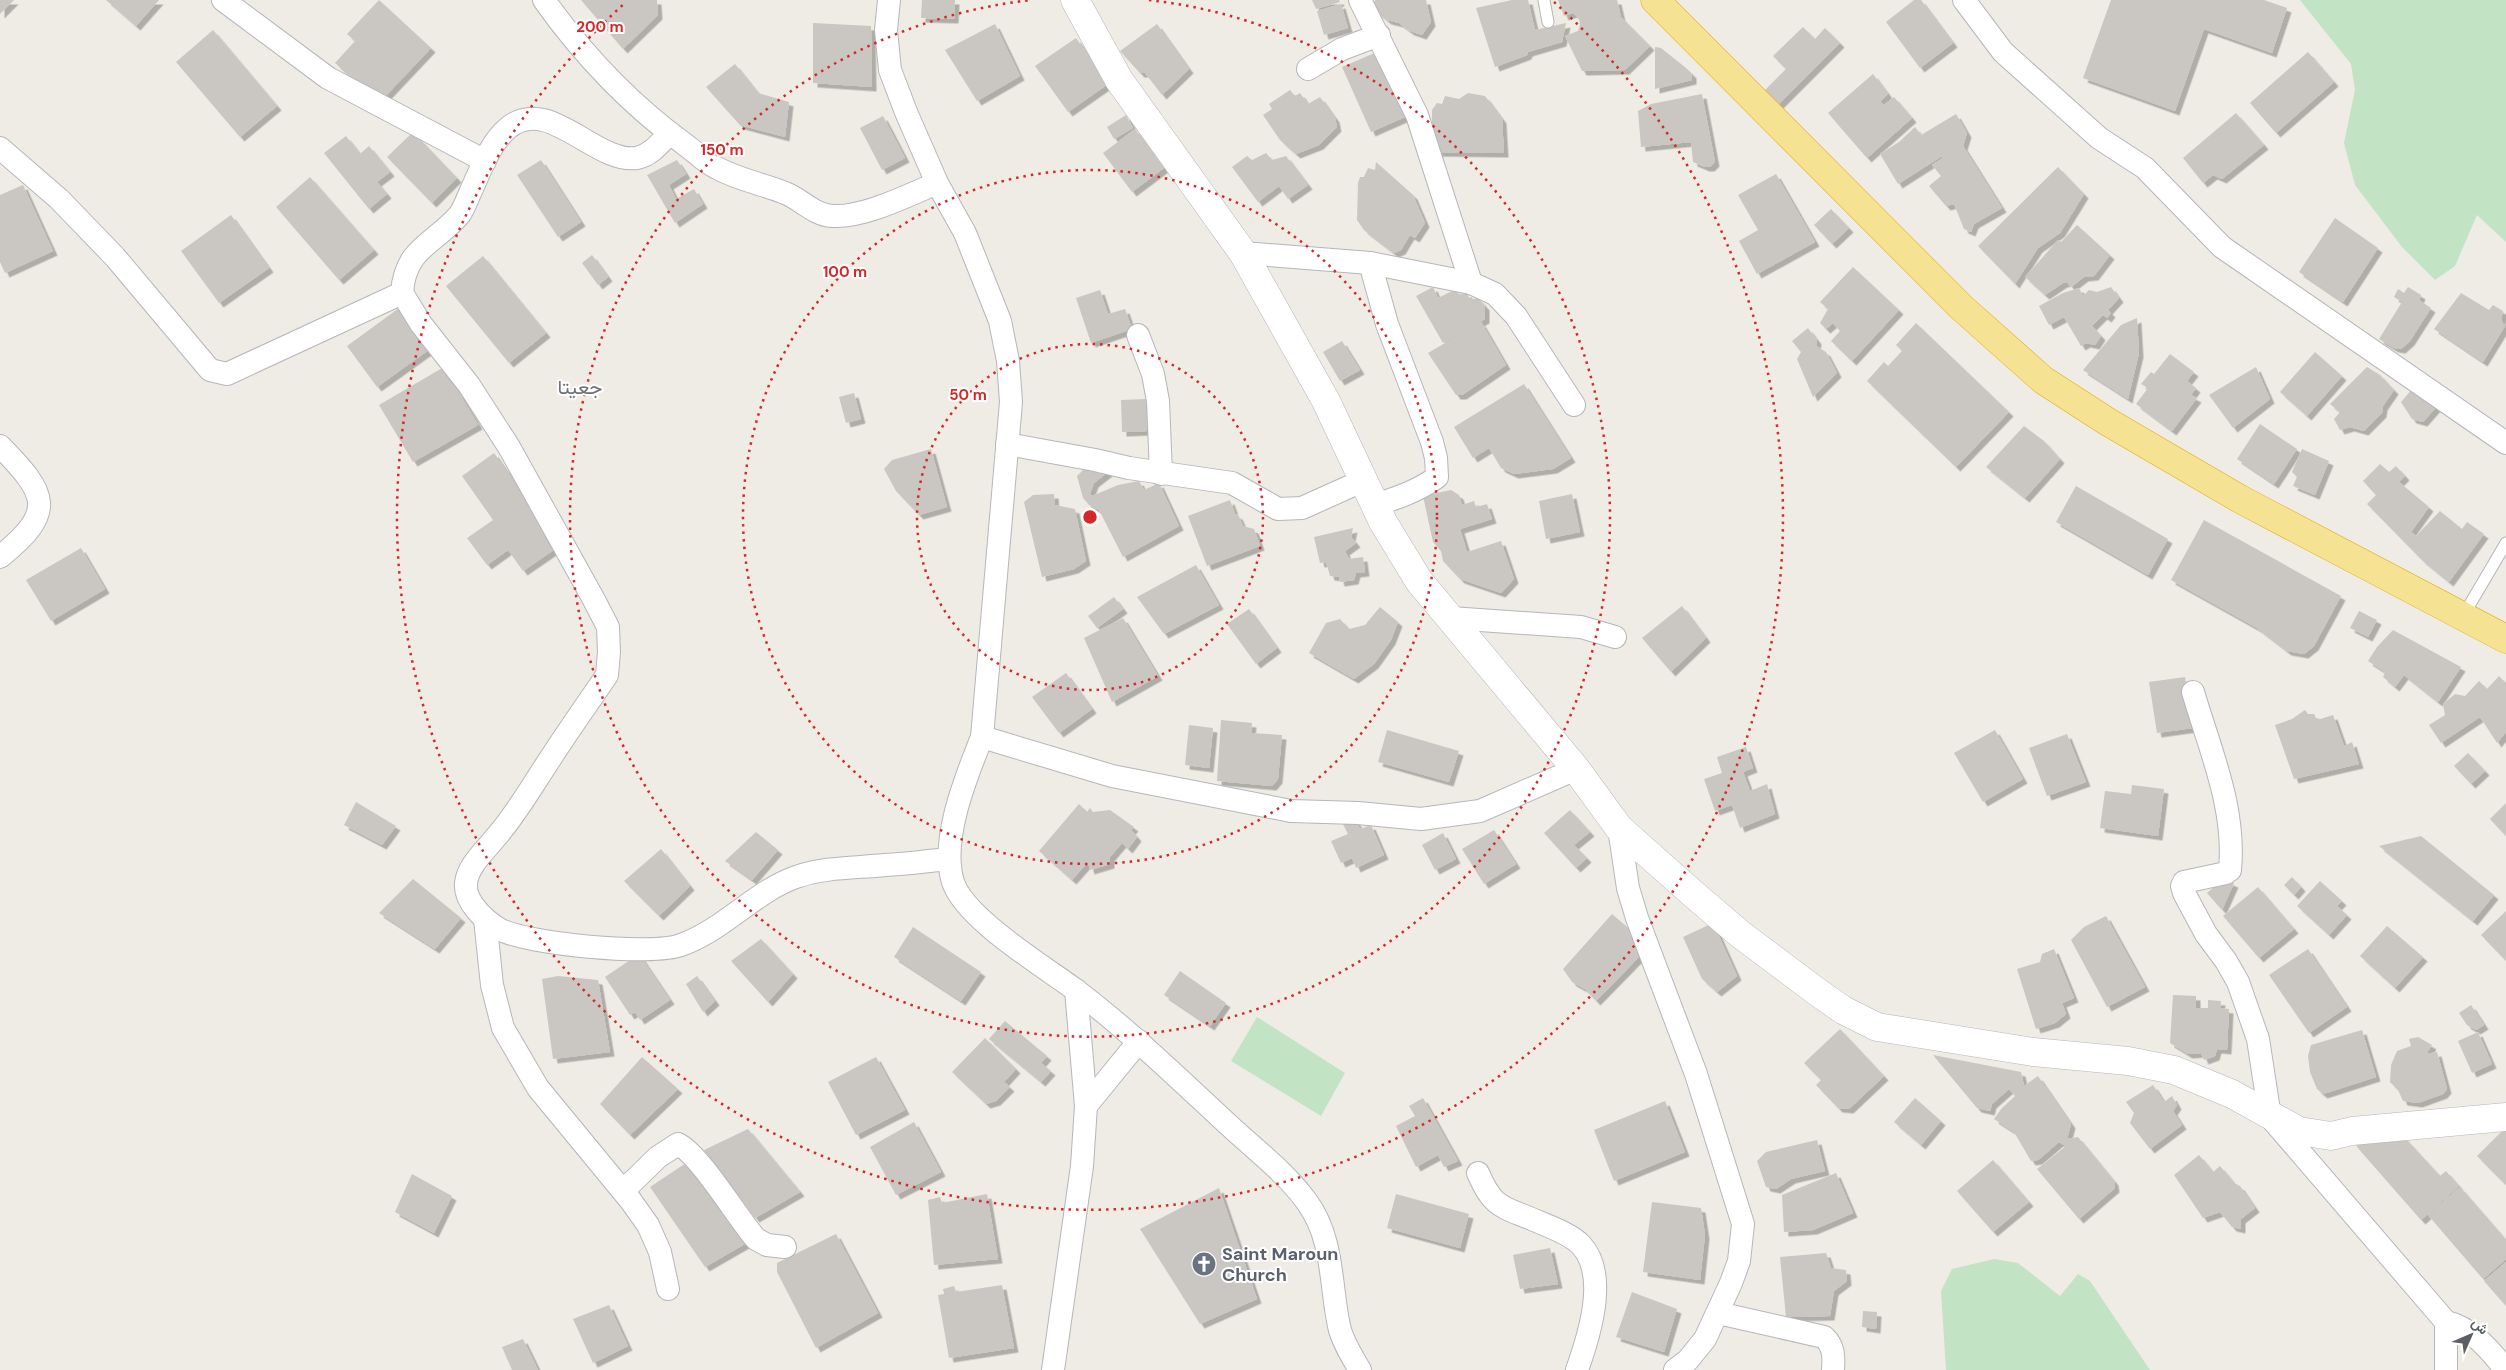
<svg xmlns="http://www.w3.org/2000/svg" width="2506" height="1370" font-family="'DM Sans',Vazirmatn,sans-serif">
	<defs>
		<filter id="shadow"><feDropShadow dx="4.5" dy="4.5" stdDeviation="0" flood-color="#0004"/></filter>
	</defs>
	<rect width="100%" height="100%" fill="#eeece5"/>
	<g fill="#c3e4c4">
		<polygon points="2300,0 2506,0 2506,242 2477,215 2455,266 2435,280 2402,247 2355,185 2344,143 2355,90 2351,64"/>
		<polygon points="1257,1017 1345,1073 1321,1116 1231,1061"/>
		<polygon points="1994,1259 2018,1263 2060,1296 2078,1274 2090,1281 2150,1370 1946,1370 1941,1291 1952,1269"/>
	</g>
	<g fill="#cac6c2" filter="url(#shadow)">
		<polygon points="0,0 14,0 0,14"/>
		<polygon points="106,0 159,0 136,26"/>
		<polygon points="379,0 431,48 379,103 335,63 355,41 347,34"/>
		<polygon points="581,0 657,0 658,15 623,49"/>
		<polygon points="922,0 955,0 954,19 921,18"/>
		<polygon points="1312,0 1339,0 1340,2 1316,9"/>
		<polygon points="1375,0 1426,0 1431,22 1422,35 1410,31 1399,23 1387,20 1372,8"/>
		<polygon points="1512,0 1528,0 1535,30 1566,23 1562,42 1528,52 1527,55 1495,67 1476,8"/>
		<polygon points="1558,0 1617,0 1621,17 1650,46 1625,70 1582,71 1565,36 1578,31 1580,25 1579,18 1573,13 1564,16"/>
		<polygon points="1914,0 1921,0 1953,43 1920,68 1886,22"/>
		<polygon points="2111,0 2264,0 2287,8 2272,53 2204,29 2175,111 2083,78"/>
		<polygon points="1341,4 1348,28 1324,35 1317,11"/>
		<polygon points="813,23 871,26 872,87 813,83"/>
		<polygon points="995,24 1020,76 977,101 945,50"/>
		<polygon points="1157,24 1189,69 1162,95 1145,73 1140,73 1120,51"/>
		<polygon points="1803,27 1815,39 1825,28 1840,43 1779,104 1765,90 1786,69 1773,56"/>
		<polygon points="213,30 277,106 240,137 176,62"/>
		<polygon points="1076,38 1108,84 1068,112 1035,66"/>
		<polygon points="1655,47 1661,48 1686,68 1692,74 1692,80 1655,89"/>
		<polygon points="1377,52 1405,117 1371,132 1342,67"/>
		<polygon points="2308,52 2334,82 2276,133 2250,103"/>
		<polygon points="735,64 758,93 789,102 785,137 740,125 706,87"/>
		<polygon points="1873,74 1888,94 1880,102 1884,105 1894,97 1912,118 1867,158 1828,113"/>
		<polygon points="1290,90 1295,96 1300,93 1308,104 1320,97 1335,118 1337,127 1319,145 1296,154 1280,140 1263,115 1272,109 1269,104"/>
		<polygon points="1468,93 1485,96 1502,119 1504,153 1432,152 1432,110 1437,103 1442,104 1445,96 1459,99"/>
		<polygon points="1702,94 1715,162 1710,167 1705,167 1693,162 1691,142 1641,147 1638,111 1651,104"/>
		<polygon points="2236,113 2264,145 2222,179 2213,175 2203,183 2183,158"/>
		<polygon points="1956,114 1967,133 1963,146 2002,208 1974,224 1971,232 1964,229 1954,204 1946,206 1929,186 1941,176 1932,165 1943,158 1942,156 1898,184 1880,154 1899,142 1915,127 1921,135"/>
		<polygon points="1126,115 1133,128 1114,139 1107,127"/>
		<polygon points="883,116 905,158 882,170 860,128"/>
		<polygon points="1135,129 1164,168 1132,192 1103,153"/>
		<polygon points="413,132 457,178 432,203 387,157"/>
		<polygon points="346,136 360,154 369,146 390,172 377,182 387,194 369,209 324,153"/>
		<polygon points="1266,153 1272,160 1286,156 1308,185 1288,199 1279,186 1258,202 1232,167 1247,156 1252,160"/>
		<polygon points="541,160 581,222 558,237 517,175"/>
		<polygon points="677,160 686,174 669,185 676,199 694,189 703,204 675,223 647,175"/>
		<polygon points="1376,162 1413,195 1425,223 1415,238 1410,235 1401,250 1394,253 1364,230 1357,220 1358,183 1360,177 1364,177 1368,168 1375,170"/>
		<polygon points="2058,167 2084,194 2060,233 2038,248 2015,284 1978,246"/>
		<polygon points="1776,174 1815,242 1757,274 1739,241 1758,230 1738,195"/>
		<polygon points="310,177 374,250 339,280 276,207"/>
		<polygon points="23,185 53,251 5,273 0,262 0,195"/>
		<polygon points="1831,209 1849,228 1832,244 1814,225"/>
		<polygon points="231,215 269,268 219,303 181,251"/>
		<polygon points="2335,218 2378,248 2343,302 2299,272"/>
		<polygon points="2077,225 2110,255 2094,276 2084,277 2071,287 2067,282 2063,283 2045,295 2025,277 2058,240 2061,242"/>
		<polygon points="592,255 608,277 598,285 582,263"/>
		<polygon points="483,256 546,333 509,363 446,286"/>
		<polygon points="1853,267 1899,310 1852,361 1831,341 1840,331 1833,323 1826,329 1820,323 1828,309 1820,302"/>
		<polygon points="1433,287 1438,298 1456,289 1459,295 1467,293 1470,300 1478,298 1485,306 1485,319 1443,343 1416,296"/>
		<polygon points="2111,287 2119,298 2108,310 2111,313 2107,318 2103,315 2092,326 2101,336 2095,345 2086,343 2081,346 2064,317 2049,325 2039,306 2063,293 2079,288 2083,296 2089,290 2097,292"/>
		<polygon points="2408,287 2421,295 2419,300 2431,308 2410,341 2401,349 2394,348 2379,339 2402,302 2394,297 2398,289 2404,293"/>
		<polygon points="1100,290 1108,314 1125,309 1132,329 1091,343 1076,298"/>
		<polygon points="2461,293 2489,310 2493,305 2503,311 2501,320 2505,326 2483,362 2434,329"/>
		<polygon points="399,308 430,349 377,387 347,346"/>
		<polygon points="2137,318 2139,353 2128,399 2083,370 2121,325"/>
		<polygon points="1481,322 1506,365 1462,395 1456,395 1428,353"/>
		<polygon points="1916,323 2009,412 1956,467 1867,381 1884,362 1888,366 1902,351 1896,345"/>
		<polygon points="1808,328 1817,340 1816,346 1826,352 1837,373 1813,397 1797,359 1801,352 1792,341"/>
		<polygon points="1342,341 1360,370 1340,381 1323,352"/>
		<polygon points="2315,352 2342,376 2307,416 2280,392"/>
		<polygon points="2170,354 2194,372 2187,381 2196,388 2191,395 2197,398 2172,431 2136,404 2148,388 2141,384 2151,372 2154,374"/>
		<polygon points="444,367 478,425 413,462 379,405"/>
		<polygon points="2256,367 2270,399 2233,428 2209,395"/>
		<polygon points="2367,367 2380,375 2394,390 2383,406 2382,413 2364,431 2350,427 2340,430 2334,419 2340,412 2330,404"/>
		<polygon points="1524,384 1571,458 1553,469 1514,474 1501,468 1489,448 1473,458 1454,427"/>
		<polygon points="2414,387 2437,406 2423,422 2412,419 2401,402"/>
		<polygon points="854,393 861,419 846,423 839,397"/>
		<polygon points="1146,399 1147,431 1122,432 1121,400"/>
		<polygon points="2260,424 2297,449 2274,484 2237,459"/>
		<polygon points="2024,426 2044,441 2060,459 2025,498 1986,467"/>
		<polygon points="931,449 947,507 919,515 896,491 884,469 892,460"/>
		<polygon points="2302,449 2329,461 2315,495 2293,486 2297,477 2292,472"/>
		<polygon points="494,453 558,547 523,571 508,550 487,565 467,538 493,520 462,476"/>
		<polygon points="1091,462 1108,472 1094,483 1090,494 1092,496 1118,485 1139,481 1144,490 1159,483 1179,526 1123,557 1099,510 1089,505 1083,498 1077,476"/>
		<polygon points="2380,464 2389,472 2396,466 2405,476 2399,482 2429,507 2411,532 2416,536 2440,511 2462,529 2467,522 2484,534 2449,582 2422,560 2367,504 2376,495 2363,481"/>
		<polygon points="2076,486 2168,539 2148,575 2056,522"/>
		<polygon points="1451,490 1459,495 1462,505 1474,501 1476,507 1487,504 1492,519 1460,529 1467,552 1501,541 1514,579 1501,593 1460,579 1443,561 1441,551 1433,542 1423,496"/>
		<polygon points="1054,494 1055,505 1075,509 1086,561 1074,569 1042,577 1024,502 1033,495"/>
		<polygon points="1572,494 1580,532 1546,539 1539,501"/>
		<polygon points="1230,500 1235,514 1238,515 1243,526 1254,529 1260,546 1207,566 1188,516"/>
		<polygon points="2204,520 2341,596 2314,646 2304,654 2287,651 2257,628 2171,580"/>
		<polygon points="1353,528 1351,537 1356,543 1345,551 1349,559 1363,557 1365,572 1356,573 1354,580 1340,582 1339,577 1330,576 1326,562 1320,563 1314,537"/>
		<polygon points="81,548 105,589 51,621 26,580"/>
		<polygon points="1196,565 1219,605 1164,634 1137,597"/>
		<polygon points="1114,597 1123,609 1097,628 1088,616"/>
		<polygon points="1682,606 1706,638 1671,672 1642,638"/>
		<polygon points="1380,607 1398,622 1391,640 1374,664 1354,679 1309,653 1326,623 1340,619 1349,629 1365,625"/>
		<polygon points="1249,609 1277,648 1256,664 1227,624"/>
		<polygon points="2359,611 2377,620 2368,637 2350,628"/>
		<polygon points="1123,618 1158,676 1112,702 1084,638"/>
		<polygon points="2393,630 2461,667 2438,702 2404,675 2395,687 2383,677 2385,672 2368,661 2377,647"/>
		<polygon points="1066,673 1092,709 1059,733 1032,697"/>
		<polygon points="2499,676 2506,683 2506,732 2497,743 2480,717 2441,743 2429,725 2445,715 2443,704 2455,694 2465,696 2479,681 2487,689"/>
		<polygon points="2185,677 2193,728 2157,733 2149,682"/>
		<polygon points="2305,710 2308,714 2314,714 2317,720 2333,715 2344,746 2352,742 2359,764 2294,779 2275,725 2292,719"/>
		<polygon points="1221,720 1252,723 1251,733 1282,735 1278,779 1272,786 1217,781"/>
		<polygon points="1189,725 1213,728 1209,768 1185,765"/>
		<polygon points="1387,730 1459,751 1449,782 1378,762"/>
		<polygon points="1995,730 2023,779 1983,802 1954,753"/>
		<polygon points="2067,734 2086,782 2047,796 2029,748"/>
		<polygon points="1746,747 1753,768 1743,772 1750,791 1767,784 1775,814 1740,828 1732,805 1715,811 1704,779 1722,773 1717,757"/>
		<polygon points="2468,753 2485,771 2471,784 2454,766"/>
		<polygon points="2132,785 2164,789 2158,836 2100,828 2105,791 2131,794"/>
		<polygon points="356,802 396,826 382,845 344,825"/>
		<polygon points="2506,803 2506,836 2490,819"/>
		<polygon points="1079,804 1087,812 1090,808 1093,812 1110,810 1134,827 1131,830 1137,837 1128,849 1122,843 1110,857 1110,864 1090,870 1088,862 1072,880 1039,851"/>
		<polygon points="1570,810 1590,832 1574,845 1587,858 1576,868 1544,833"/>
		<polygon points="1355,819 1360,829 1371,825 1384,855 1356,868 1352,858 1341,863 1331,841 1348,834 1343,824"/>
		<polygon points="1494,830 1516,864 1484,884 1462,849"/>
		<polygon points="756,832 778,850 752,880 725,861"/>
		<polygon points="1443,833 1456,859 1435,870 1422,845"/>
		<polygon points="2421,836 2494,895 2473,921 2379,846"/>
		<polygon points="661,849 690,886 659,916 624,881"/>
		<polygon points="2292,877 2301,887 2294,895 2284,885"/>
		<polygon points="413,879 461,918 435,949 379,913"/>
		<polygon points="2223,879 2234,883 2222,910 2207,893"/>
		<polygon points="2320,881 2342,901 2337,906 2347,915 2329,935 2297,906"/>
		<polygon points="2258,887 2294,929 2259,958 2223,916"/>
		<polygon points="2506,911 2506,961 2481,935"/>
		<polygon points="1612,914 1643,941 1638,958 1596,1001 1585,989 1572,982 1563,969"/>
		<polygon points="2106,916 2145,987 2107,1007 2071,940 2084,927"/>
		<polygon points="1713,923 1737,976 1717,992 1702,979 1683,937"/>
		<polygon points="2387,926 2423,957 2395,988 2360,956"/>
		<polygon points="913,927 981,972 961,1001 894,957"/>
		<polygon points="761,939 793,974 768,1002 731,961"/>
		<polygon points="2054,949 2074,998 2062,1003 2066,1014 2055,1023 2036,1029 2017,969 2040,962 2042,954"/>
		<polygon points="2308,949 2347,1007 2309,1033 2269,975"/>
		<polygon points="639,954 670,1000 640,1020 635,1012 630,1015 605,977"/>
		<polygon points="1180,971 1226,1003 1210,1026 1164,995"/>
		<polygon points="558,976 598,980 610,1052 553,1059 542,979"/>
		<polygon points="697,976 715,1001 703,1012 686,984"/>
		<polygon points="2173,995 2196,996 2196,1008 2208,1008 2208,1000 2221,1001 2220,1008 2229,1009 2227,1050 2217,1049 2215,1056 2204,1060 2201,1053 2188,1054 2170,1043"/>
		<polygon points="2471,1005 2484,1025 2476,1030 2467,1025 2459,1013"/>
		<polygon points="1005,1021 1047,1056 1041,1063 1051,1071 1041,1082 989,1039"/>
		<polygon points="1840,1029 1884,1076 1849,1109 1838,1108 1816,1085 1821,1080 1804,1063"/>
		<polygon points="2362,1030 2376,1077 2323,1094 2317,1089 2310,1072 2308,1056 2311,1045"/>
		<polygon points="2478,1032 2492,1064 2472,1073 2458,1041"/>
		<polygon points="2418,1037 2432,1045 2426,1054 2437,1052 2447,1089 2443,1094 2418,1103 2403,1101 2398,1090 2390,1082 2391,1065 2397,1051 2411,1046 2409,1039"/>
		<polygon points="985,1038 1016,1069 1004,1082 1010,1087 996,1101 986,1104 952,1072"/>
		<polygon points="1933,1055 2021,1072 2024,1086 2038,1076 2071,1124 2067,1139 2078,1137 2114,1181 2115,1188 2079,1219 2037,1169 2066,1146 2059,1142 2038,1160 2031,1161 2014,1132 1994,1119 2002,1108 2015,1096 2009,1089 1992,1104 1990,1111 1977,1108"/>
		<polygon points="642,1057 678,1089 630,1135 600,1104"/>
		<polygon points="876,1057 905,1110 856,1135 828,1082"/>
		<polygon points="2153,1085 2164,1102 2172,1096 2177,1105 2173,1111 2182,1125 2150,1149 2130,1123 2134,1113 2126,1102"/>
		<polygon points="1423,1098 1458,1161 1444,1167 1438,1155 1416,1167 1396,1126 1415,1116 1409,1106"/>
		<polygon points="1915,1098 1941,1121 1921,1145 1894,1122"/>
		<polygon points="1665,1101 1685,1152 1614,1181 1594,1130"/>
		<polygon points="914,1122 941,1172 896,1195 870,1147"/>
		<polygon points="2506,1127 2506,1185 2477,1156"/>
		<polygon points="748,1129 800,1192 755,1218 704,1150"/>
		<polygon points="2403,1136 2440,1176 2446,1171 2459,1186 2421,1220 2357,1147 2356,1141"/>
		<polygon points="1817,1140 1825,1171 1791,1179 1776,1189 1766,1187 1757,1161 1766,1152"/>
		<polygon points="2199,1155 2213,1172 2220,1166 2234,1183 2240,1186 2255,1208 2241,1219 2241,1229 2232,1227 2220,1212 2203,1218 2174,1175"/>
		<polygon points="1993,1160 2029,1202 1993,1232 1957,1191"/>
		<polygon points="689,1161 750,1241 705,1267 650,1187"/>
		<polygon points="1836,1173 1853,1213 1813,1230 1784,1232 1782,1195"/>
		<polygon points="412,1174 452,1196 434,1233 395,1212"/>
		<polygon points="2460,1187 2506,1240 2506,1259 2483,1279 2428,1215"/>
		<polygon points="1219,1188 1257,1299 1200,1324 1140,1229"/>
		<polygon points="987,1194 998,1259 934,1265 928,1200 940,1197 942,1203"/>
		<polygon points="1396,1194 1469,1214 1460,1248 1387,1228"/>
		<polygon points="1652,1202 1701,1208 1705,1235 1700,1280 1643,1272"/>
		<polygon points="836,1234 878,1313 816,1348 777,1272 777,1263"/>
		<polygon points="1550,1248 1558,1284 1520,1289 1513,1255"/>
		<polygon points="1826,1253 1831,1268 1846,1270 1847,1281 1834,1291 1830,1316 1786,1317 1780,1257"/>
		<polygon points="2506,1262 2506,1306 2484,1281"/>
		<polygon points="1002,1285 1014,1348 949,1358 938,1295 944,1294 943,1289 954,1286 956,1292"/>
		<polygon points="1632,1292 1677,1309 1664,1352 1616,1337"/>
		<polygon points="609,1305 628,1346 593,1363 573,1319"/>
		<polygon points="1863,1311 1877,1312 1876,1329 1862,1327"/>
		<polygon points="523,1339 538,1370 512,1370 502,1347"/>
	</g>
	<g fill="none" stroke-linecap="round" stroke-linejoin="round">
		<defs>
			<g id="lane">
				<polyline points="1544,0 1548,22"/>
				<polyline points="2463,616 2506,543"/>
			</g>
			<g id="street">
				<polyline points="223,0 328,78 485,161"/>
				<path d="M544 0C583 55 632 106 687 146 696 153 706 163 717 168 739 180 763 184 785 193 801 199 814 215 832 216 863 218 909 195 937 183"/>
				<path d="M889 0 886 30 890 70 906 112 937 183 965 233 1000 321 1008 361 1011 402 982 737C966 777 940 840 953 882 965 919 1045 967 1077 991 1132 1033 1181 1081 1232 1128 1257 1151 1287 1174 1307 1202 1334 1239 1330 1284 1339 1326 1342 1341 1353 1358 1360 1370"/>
				<polyline points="1360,0 1417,115 1471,283"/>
				<polyline points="1964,0 2003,52 2099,138 2145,168 2222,247 2506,443"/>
				<polyline points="1308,69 1342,49 1379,35"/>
				<path d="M0 148 59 199 115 257 210 370 227 374 402 293C405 247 435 244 460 214 464 208 467 200 470 193 480 172 489 144 508 128 548 94 595 164 637 158 651 155 660 143 670 133"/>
				<polyline points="1243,253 1370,263 1471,283 1495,294 1516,316 1574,405"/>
				<path d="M1370 263 1387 324 1432 442 1436 458 1437 477C1418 491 1397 498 1375 505"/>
				<path d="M402 293 421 324 469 385 509 447 593 598 608 627 609 652 607 675C588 703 568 731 550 759 532 786 517 813 496 837 486 850 468 865 466 883 464 901 484 920 499 929 526 944 652 956 681 945 725 929 754 892 796 877 824 867 856 868 885 865 906 864 927 861 948 859"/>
				<polyline points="1138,335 1153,374 1158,401 1161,474"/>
				<polyline points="1007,444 1095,460 1129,468 1232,483 1278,509 1302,508 1362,481"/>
				<path d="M0 446C47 494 57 511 0 557"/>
				<polyline points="1451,618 1581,627 1615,637"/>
				<path d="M2193 692C2210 750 2236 808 2230 870L2226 873 2184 882 2182 886 2184 893 2206 934 2226 961 2238 982 2258 1039 2270 1117 2446 1322V1370"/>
				<polyline points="982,737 1112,776 1291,811 1358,813 1421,819 1480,811 1576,769"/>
				<polyline points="1619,828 1628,888 1637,918 1696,1074 1743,1224 1739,1261 1731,1283 1705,1339 1688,1360 1675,1370"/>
				<polyline points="485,919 492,985 503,1028 538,1088 631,1201 648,1225 660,1252 668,1289"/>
				<polyline points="1086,1106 1139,1041"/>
				<path d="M1478 1173C1493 1208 1501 1206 1534 1220 1548 1226 1571 1234 1581 1245 1609 1275 1589 1336 1577 1370"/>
				<path d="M623 1191 658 1157 678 1144C700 1155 737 1217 756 1239L767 1245 785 1247"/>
				<path d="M1718 1313 1824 1337C1834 1346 1834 1357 1833 1370"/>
				<path d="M2446 1322C2471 1327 2490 1350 2506 1370"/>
				<polyline points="1053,1370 1082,1166 1086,1106 1076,990"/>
			</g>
			<polyline id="secondary" points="1075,0 1119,80 1243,253 1326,401 1383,522 1419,581 1576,769 1619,828 1691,892 1740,934 1816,991 1843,1010 1877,1027 2033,1052 2128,1061 2174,1070 2232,1094 2299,1131 2331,1136 2352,1131 2506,1117"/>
			<polyline id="highway" points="1655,0 1961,307 2043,380 2108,422 2240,499 2506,639"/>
		</defs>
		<use href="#lane" stroke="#b5b6bb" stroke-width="13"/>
		<use href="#street" stroke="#b5b6bb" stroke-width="24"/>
		<use href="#secondary" stroke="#b3b6bb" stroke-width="29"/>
		<use href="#highway" stroke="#e4ab0e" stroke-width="29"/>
		<use href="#lane" stroke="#fff" stroke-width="11"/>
		<use href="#street" stroke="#fff" stroke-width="22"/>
		<use href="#secondary" stroke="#fff" stroke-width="28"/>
		<use href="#highway" stroke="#f6e293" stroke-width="28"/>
	</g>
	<g fill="none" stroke="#d62828" stroke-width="2.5" stroke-dasharray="2.5 5">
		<circle cx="1090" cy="517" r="173"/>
		<circle cx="1090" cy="517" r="347"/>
		<path d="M1149 0A520 520 0 1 1 1031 0"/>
		<path d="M1554 2A693 693 0 1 1 626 2"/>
	</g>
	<defs>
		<symbol id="church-disc" viewBox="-11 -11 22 22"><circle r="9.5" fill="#6b7280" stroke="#fff"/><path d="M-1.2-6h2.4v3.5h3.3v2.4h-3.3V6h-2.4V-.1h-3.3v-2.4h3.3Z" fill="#fff"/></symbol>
	</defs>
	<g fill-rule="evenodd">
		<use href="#church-disc" x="1190" y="1250" width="28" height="28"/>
	</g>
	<g text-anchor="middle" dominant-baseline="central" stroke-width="4" stroke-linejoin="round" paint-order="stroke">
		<g font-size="18" font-weight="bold" fill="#5b616d" stroke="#fff" text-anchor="start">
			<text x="1222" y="1254">Saint Maroun<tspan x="1222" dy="21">Church</tspan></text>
		</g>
		<g font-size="20" fill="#6d7176" stroke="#fff">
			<text x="580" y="387">جعيتا</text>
		</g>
	</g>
	<circle cx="1090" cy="517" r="8" fill="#d62828" stroke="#fff" stroke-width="2.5"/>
	<g font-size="15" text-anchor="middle" font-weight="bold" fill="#d62828" stroke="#fff" stroke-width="4" stroke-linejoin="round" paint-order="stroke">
		<text x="600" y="32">200 m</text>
		<text x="722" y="155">150 m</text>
		<text x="845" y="277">100 m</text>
		<text x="968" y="400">50 m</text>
	</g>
	<g transform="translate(2471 1335) rotate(45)" stroke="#ffffff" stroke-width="4" paint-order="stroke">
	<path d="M0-4L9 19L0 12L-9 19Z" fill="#5c5f64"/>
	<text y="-8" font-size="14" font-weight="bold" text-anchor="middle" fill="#5c5f64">ش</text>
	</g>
</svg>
